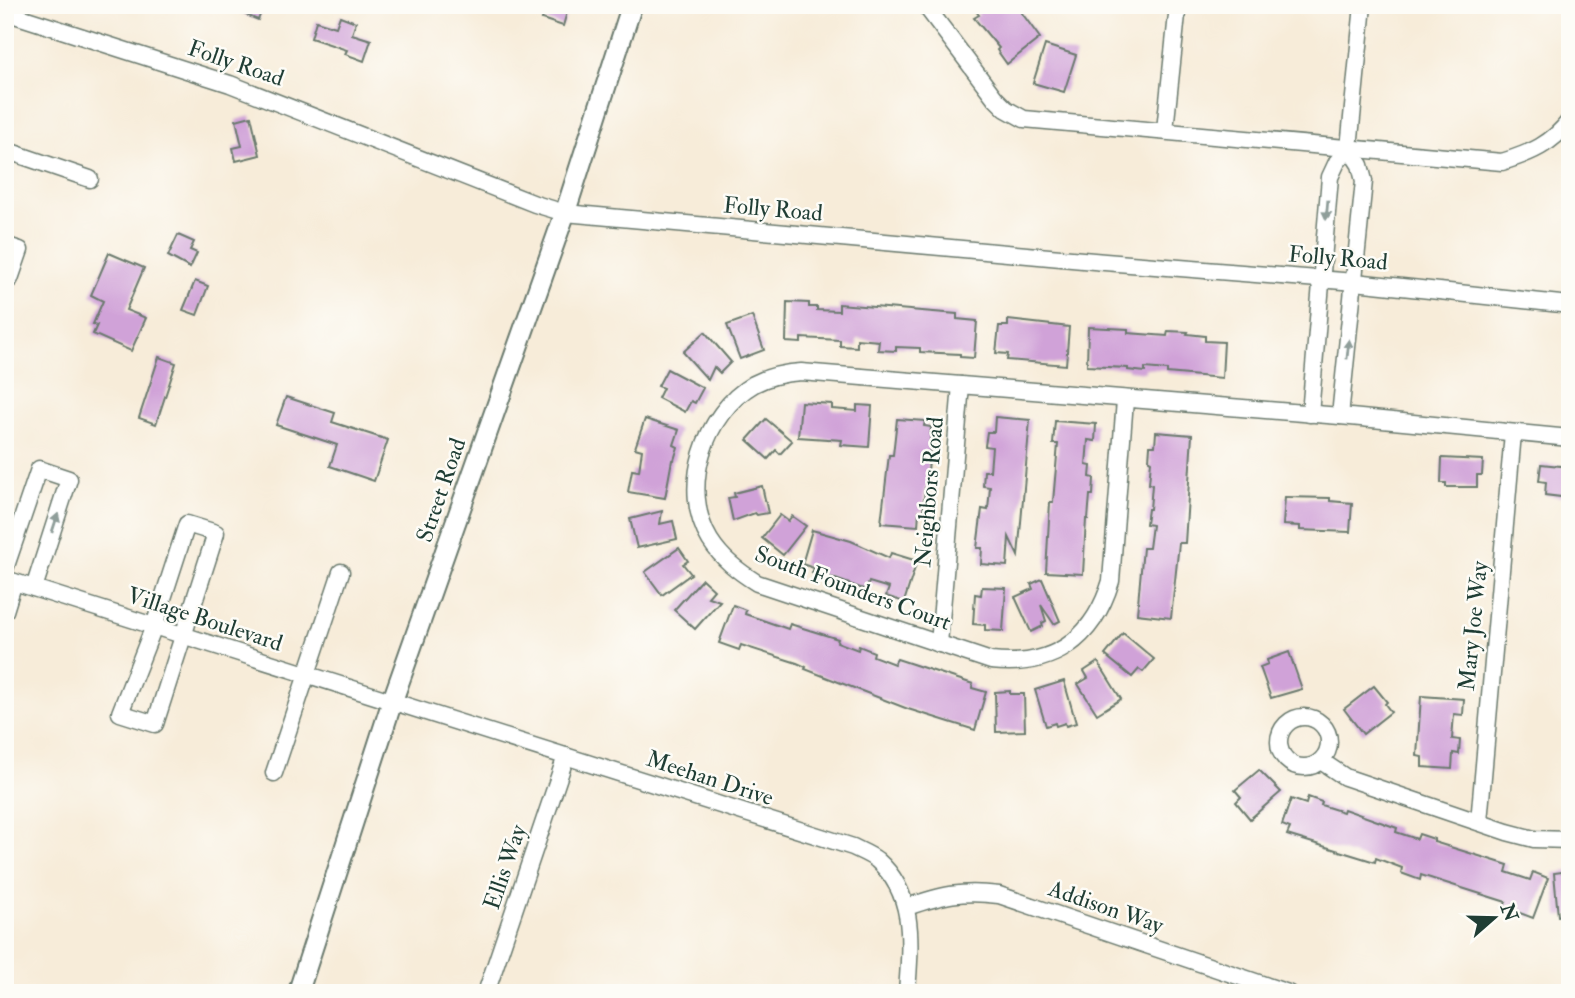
<svg xmlns="http://www.w3.org/2000/svg" width="1575" height="998" font-family="'IM FELL Double Pica',serif">
	<rect width="100%" height="100%" fill="#fdfcf7"/>
	<filter id="ink" filterUnits="userSpaceOnUse"><feTurbulence type="fractalNoise" baseFrequency=".0143" numOctaves="2"/><feDisplacementMap in="SourceGraphic" scale="14" xChannelSelector="R" yChannelSelector="G"/><feConvolveMatrix kernelMatrix="1 2 1 2 8 2 1 2 1" color-interpolation-filters="sRGB"/></filter>
	<filter id="wash" filterUnits="userSpaceOnUse"><feTurbulence type="fractalNoise" baseFrequency=".00686" numOctaves="4" result="noise"/><feDisplacementMap in="SourceGraphic" scale="28" xChannelSelector="R" yChannelSelector="G"/><feGaussianBlur stdDeviation="1.57" result="paint"/><feColorMatrix in="noise" values="0 0 0 0 0 0 0 0 0 0 0 0 0 0 0 0 0 1.4 0 .05"/><feComposite in="paint" operator="in"/></filter>
	<g filter="url(#wash)">
		<rect width="100%" height="100%" fill="#f7ecd9"/>
		<g id="blocks">
			<g fill="#d0a2d8">
				<polygon points="222,5 264,5 258,20"/>
				<polygon points="547,5 569,5 563,26 542,19"/>
				<polygon points="971,5 1016,5 1040,38 1007,64 997,50 999,48 974,18 979,15"/>
				<polygon points="340,16 356,22 352,34 371,40 364,61 345,54 347,50 311,38 316,21 336,27"/>
				<polygon points="1045,45 1076,55 1064,92 1033,83"/>
				<polygon points="251,116 260,155 236,161 233,148 242,146 236,120"/>
				<polygon points="178,235 194,242 190,250 197,253 190,268 168,256"/>
				<polygon points="109,253 144,268 126,310 146,318 131,351 93,334 97,325 93,324 103,301 91,295"/>
				<polygon points="195,281 208,286 197,315 183,310"/>
				<polygon points="787,302 809,303 809,307 817,307 817,310 839,311 839,304 957,314 957,319 977,321 974,358 960,357 960,354 920,352 920,348 896,347 896,351 878,350 879,341 857,339 857,347 840,346 840,340 801,338 801,343 786,342"/>
				<polygon points="752,316 764,350 740,359 727,325"/>
				<polygon points="1008,320 1069,327 1066,365 1007,360 1008,354 996,353 999,326 1008,326"/>
				<polygon points="1088,327 1128,329 1128,333 1167,336 1168,331 1188,332 1187,334 1205,336 1205,341 1224,342 1222,378 1167,373 1167,370 1145,368 1145,372 1128,370 1128,368 1087,366"/>
				<polygon points="705,332 731,362 720,373 714,367 708,380 683,352"/>
				<polygon points="159,357 176,363 156,424 139,418"/>
				<polygon points="667,369 703,388 695,403 691,401 685,412 658,398 663,388 658,386"/>
				<polygon points="286,397 335,413 332,422 388,440 374,481 330,466 337,445 276,425"/>
				<polygon points="801,402 832,404 832,409 857,411 857,405 872,406 869,447 841,445 842,440 798,437"/>
				<polygon points="995,417 1030,420 1018,556 1009,537 1007,566 981,564 982,548 977,548 982,509 988,510 990,487 983,486 984,471 990,471 992,447 985,446 987,432 994,432"/>
				<polygon points="645,419 679,430 674,445 678,447 674,460 672,460 665,498 628,492 632,470 639,471 642,450 635,448"/>
				<polygon points="766,419 792,441 780,454 776,450 768,459 747,440"/>
				<polygon points="897,419 925,421 924,426 931,427 927,488 925,488 923,512 919,511 918,526 881,523 889,455 893,455"/>
				<polygon points="1055,421 1096,424 1095,441 1088,440 1086,465 1091,466 1090,477 1094,478 1093,495 1090,495 1088,519 1086,519 1083,574 1046,572 1050,502 1053,502 1058,444 1053,444"/>
				<polygon points="1156,432 1192,435 1185,543 1179,543 1171,618 1137,614 1143,548 1149,548 1152,525 1146,524 1148,509 1150,509 1152,485 1149,484 1151,461 1149,460 1150,446 1155,446"/>
				<polygon points="1442,458 1483,460 1482,475 1477,475 1477,487 1446,487 1446,483 1441,483"/>
				<polygon points="1541,464 1570,467 1570,498 1545,495 1546,482 1539,481"/>
				<polygon points="762,486 768,513 757,515 755,513 733,521 728,498 735,497 734,493"/>
				<polygon points="1285,497 1330,498 1330,501 1352,503 1350,532 1300,530 1300,526 1283,525"/>
				<polygon points="662,511 660,524 673,521 677,539 637,548 630,519"/>
				<polygon points="780,515 788,521 792,516 806,526 783,555 762,538"/>
				<polygon points="812,530 851,541 889,558 891,553 917,561 904,602 886,596 889,588 869,582 866,590 830,577 812,573 814,568 802,564"/>
				<polygon points="679,548 688,561 683,564 691,574 662,595 645,572"/>
				<polygon points="702,579 714,590 708,597 720,601 695,629 674,610"/>
				<polygon points="1042,579 1060,621 1054,624 1041,605 1046,621 1042,623 1043,626 1031,632 1015,597 1033,589 1031,584"/>
				<polygon points="982,587 1006,588 1003,631 985,630 985,625 973,624 975,594 981,595"/>
				<polygon points="733,605 746,610 745,614 788,629 790,624 838,639 837,642 858,650 859,646 874,652 873,656 894,664 897,659 973,684 972,688 986,692 975,730 908,709 805,669 806,667 797,663 741,645 739,650 719,643"/>
				<polygon points="1123,633 1154,659 1143,672 1139,669 1132,677 1105,655"/>
				<polygon points="1289,652 1302,689 1271,698 1260,667 1268,664 1267,660"/>
				<polygon points="1098,662 1121,699 1097,714 1078,684 1088,678 1084,671"/>
				<polygon points="1064,681 1076,723 1066,726 1065,723 1056,726 1055,723 1046,726 1035,690"/>
				<polygon points="1374,686 1387,702 1385,704 1391,712 1363,734 1344,709"/>
				<polygon points="1010,691 1010,694 1024,694 1025,731 996,732 995,692"/>
				<polygon points="1421,696 1464,699 1463,715 1454,714 1452,739 1460,740 1459,754 1453,753 1452,769 1422,767 1422,757 1417,756"/>
				<polygon points="1259,770 1281,792 1250,819 1236,802 1241,797 1235,790"/>
				<polygon points="1308,797 1322,802 1321,805 1343,812 1344,809 1397,828 1396,832 1417,839 1419,834 1434,839 1434,842 1508,865 1506,872 1530,880 1533,872 1548,878 1533,918 1504,907 1506,902 1421,875 1420,880 1401,873 1402,868 1376,858 1375,862 1287,835 1290,828 1282,825 1291,799 1306,804"/>
				<polygon points="1570,871 1570,915 1558,916 1554,873"/>
			</g>
		</g>
	</g>
	<g filter="url(#ink)">
		<use href="#blocks" fill-opacity="0" stroke="#6b7a6e" stroke-width="2"/>
		<g fill="none" stroke-linecap="round" stroke-linejoin="round">
			<defs>
				<g id="minor">
					<path d="M925 5 995 98 1006 109 1024 119 1502 162C1531 153 1552 144 1570 120"/>
					<polyline points="5,12 230,84 535,204 565,213 1105,262 1355,282 1570,305"/>
					<polyline points="1165,130 1178,5"/>
					<polyline points="5,150 90,179"/>
					<polyline points="5,245 20,250 10,279 5,278"/>
					<path d="M1125 400 1111 581C1093 640 1053 668 991 661L757 583C738 571 722 559 710 540 679 489 704 413 754 384 769 376 785 373 801 372L1340 416 1570 438"/>
					<polyline points="1310,414 1330,177 1337,162 1349,148 1363,5"/>
					<polyline points="1340,416 1364,181 1360,165 1349,148"/>
					<polygon points="187,524 216,533 155,724 120,713 154,626"/>
					<polyline points="5,569 39,469 69,479 34,588"/>
					<path d="M5 579 853 847C861 851 871 855 877 860 917 895 910 946 907 993"/>
					<polyline points="5,611 14,582"/>
					<polyline points="939,644 961,385"/>
					<circle cx="1304" cy="742" r="25"/>
					<polyline points="1321,761 1345,777 1507,832 1534,839 1570,840"/>
					<polyline points="274,773 341,572"/>
					<polyline points="1479,822 1513,433"/>
					<path d="M907 907C942 895 962 890 999 895L1288 993"/>
					<polyline points="486,993 566,756"/>
				</g>
				<polyline id="major" points="298,993 392,702 565,213 632,5"/>
			</defs>
			<use href="#minor" stroke="#6b7a6e" stroke-width="19"/>
			<use href="#major" stroke="#6b7a6e" stroke-width="23"/>
			<use href="#minor" stroke="#fff" stroke-width="16"/>
			<use href="#major" stroke="#fff" stroke-width="19"/>
		</g>
		<defs><path id="oneway-solid" d="M-6-.8H1V-3.2L6.5 0L1 3.2V.8H-6Z" transform="scale(1.75)"/></defs>
		<g fill="#8f9e9a">
			<use href="#oneway-solid" transform="translate(1327 210) rotate(95)"/>
			<use href="#oneway-solid" transform="translate(1348 349) rotate(-84)"/>
			<use href="#oneway-solid" transform="translate(55 523) rotate(-72)"/>
		</g>
	</g>
	<g text-anchor="middle" dominant-baseline="central" stroke-width="5" stroke-linejoin="round" paint-order="stroke">
		<g font-size="23" fill="#1f3d34" stroke="#fdfcf7">
			<text transform="translate(236 63) rotate(19)">Folly Road</text>
			<text transform="translate(773 209) rotate(5)">Folly Road</text>
			<text transform="translate(1338 258) rotate(5)">Folly Road</text>
			<text transform="translate(441 490) rotate(-71)">Street Road</text>
			<text transform="translate(929 492) rotate(-85)">Neighbors Road</text>
			<text transform="translate(853 588) rotate(20)">South Founders Court</text>
			<text transform="translate(205 619) rotate(18)">Village Boulevard</text>
			<text transform="translate(1473 626) rotate(-84)">Mary Joe Way</text>
			<text transform="translate(710 778) rotate(18)">Meehan Drive</text>
			<text transform="translate(505 867) rotate(-71)">Ellis Way</text>
			<text transform="translate(1106 907) rotate(19)">Addison Way</text>
		</g>
	</g>
	<rect width="1575" height="998" fill="none" stroke="#fdfcf7" stroke-width="28"/>
	<g transform="translate(1494 918) rotate(70)" stroke="#fdfcf7" stroke-width="5" paint-order="stroke">
	<path d="M0-5L12 26L0 18L-12 26Z" fill="#1f3d34"/>
	<text y="-10" font-size="19" font-weight="bold" text-anchor="middle" fill="#1f3d34">N</text>
	</g>
</svg>
